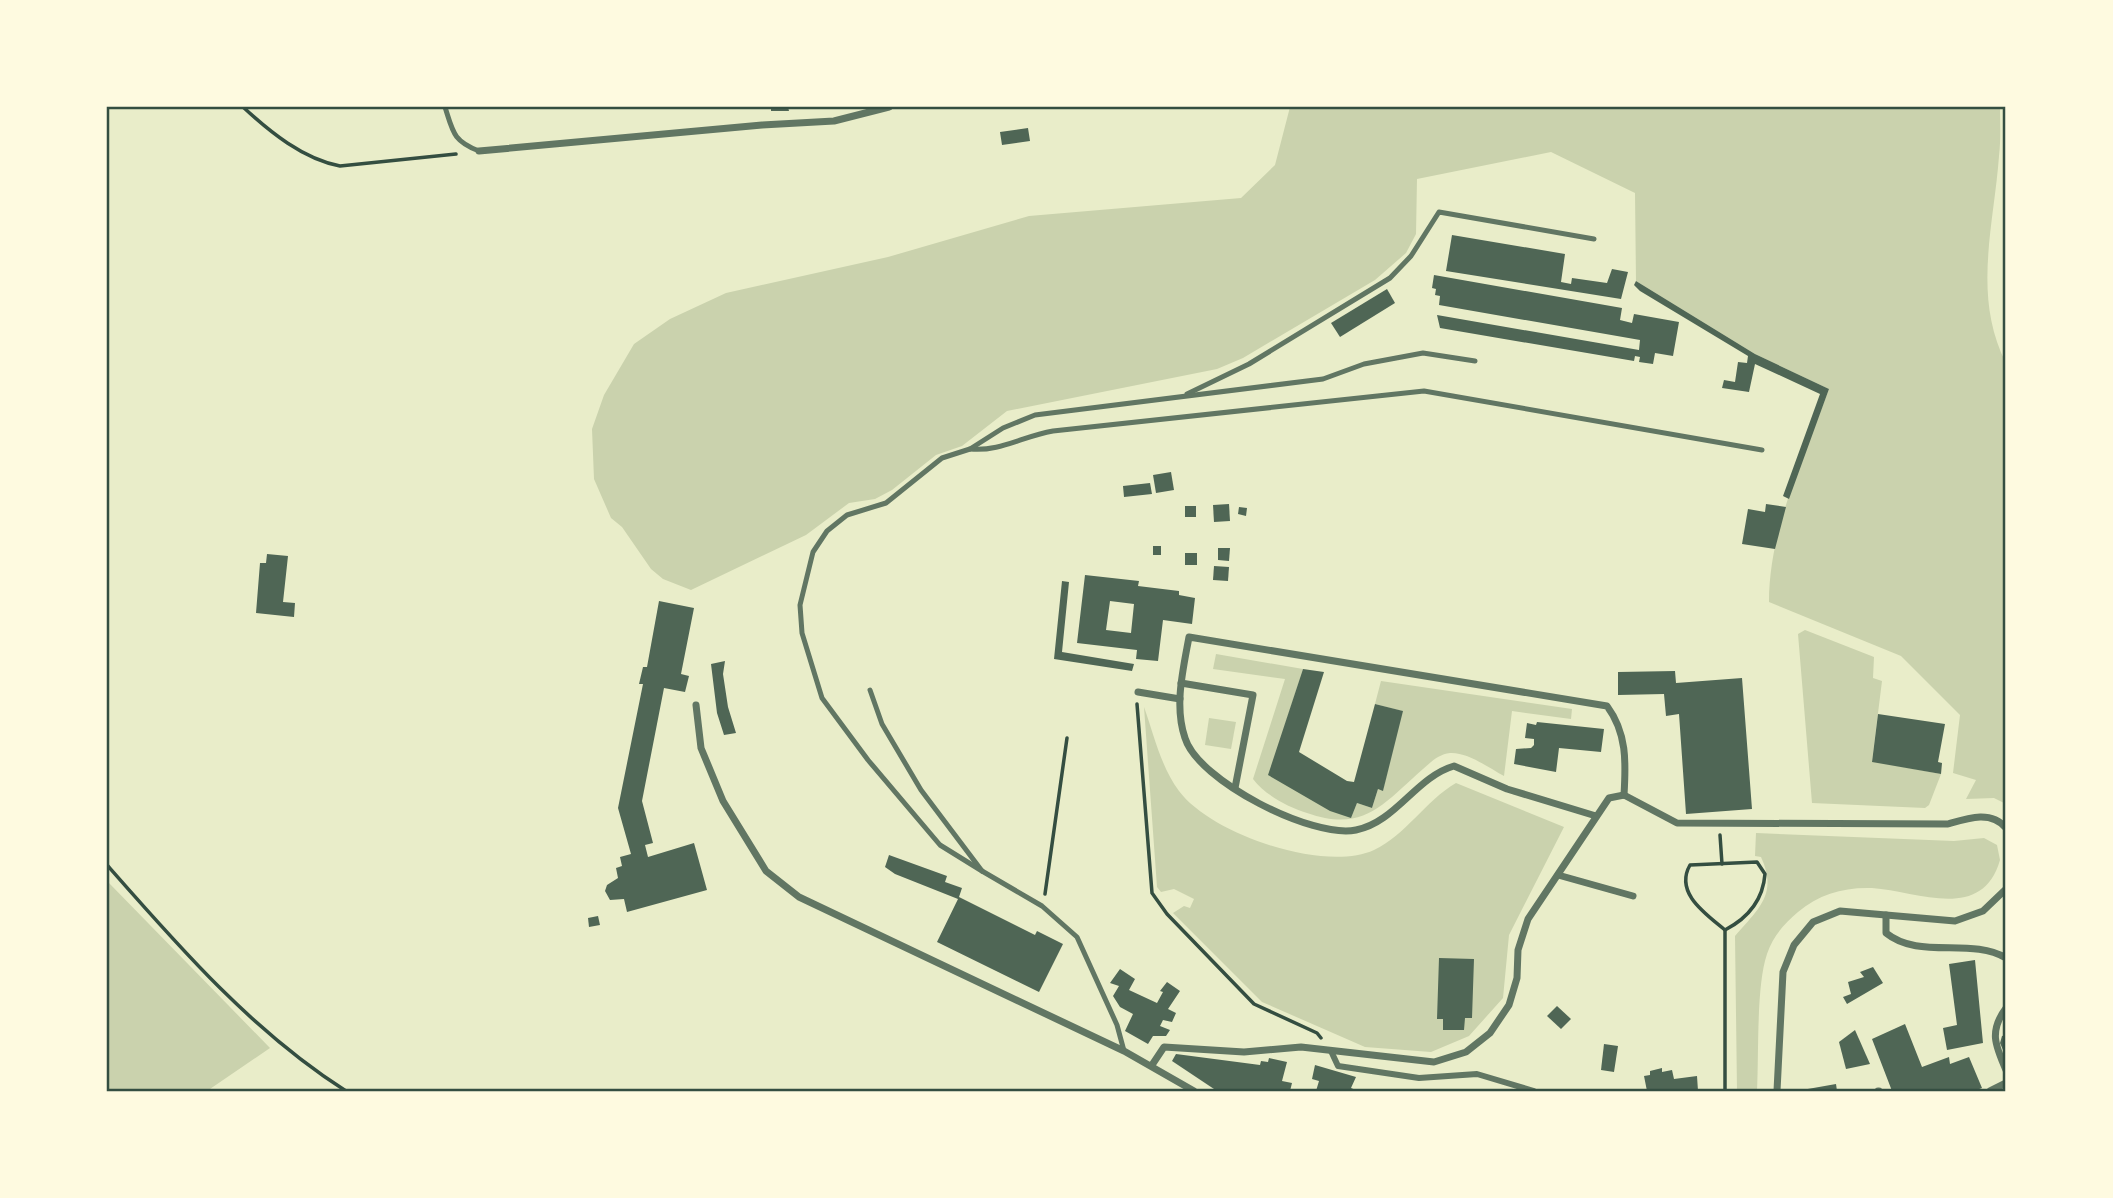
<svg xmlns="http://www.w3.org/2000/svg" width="2113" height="1198" font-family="Arial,sans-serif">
	<rect width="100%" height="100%" fill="#e9edc9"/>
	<g fill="#cad2ad">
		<path d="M1290 107H2000C2000 123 2001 139 1999 156 1994 226 1972 296 2006 363V804L1994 798 1966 799 1976 780 1953 773 1960 715 1901 656 1769 602C1769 529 1804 457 1829 389L1755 354 1636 281 1635 193 1551 152 1417 179 1416 234 1406 253 1375 280 1243 358 1217 369 1007 411 962 446 936 455 892 490 875 499 849 503 806 535 691 590 663 579 651 569 622 527 611 518 594 479 592 429 604 395 634 344 670 319 726 293 888 257 1029 216 1241 198 1275 165Z"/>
		<polygon points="1805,630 1874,657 1873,678 1882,681 1872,761 1941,774 1929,805 1925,808 1812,803 1798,634"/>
		<path d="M1216 654 1303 669 1269 775 1351 817 1357 803 1372 808 1378 789 1383 790 1402 711 1375 704 1381 681 1572 709 1571 719 1512 711 1504 776C1489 768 1468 752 1450 753 1439 754 1431 762 1423 769 1383 804 1364 833 1307 813 1288 807 1265 795 1253 779L1285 679 1213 669Z"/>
		<path d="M1144 707C1154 735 1161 767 1179 791 1211 834 1324 873 1374 850 1406 835 1425 801 1456 783L1564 827 1509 935 1503 998 1469 1036 1431 1052 1365 1047 1262 1002 1173 913 1184 906 1190 908 1194 899 1174 889 1161 892 1157 887Z"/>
		<polygon points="1209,718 1236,722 1231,749 1205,745"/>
		<path d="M1756 833 1954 841 1984 838 1997 845 2000 860C1982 923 1917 891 1872 888 1844 887 1819 894 1798 912 1785 923 1773 936 1767 954 1756 986 1759 1055 1757 1091H1737L1735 936C1759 908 1778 894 1761 857L1755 856Z"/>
		<polygon points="107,880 109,883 270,1048 207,1091 107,1091"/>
	</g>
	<g fill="#4f6655" fill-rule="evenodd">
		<polygon points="771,107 788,107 789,111 771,111"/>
		<polygon points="1028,128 1030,141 1002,145 1000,132"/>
		<polygon points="1452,235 1565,254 1561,282 1571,284 1572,278 1607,283 1612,269 1628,272 1621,299 1446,271"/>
		<polygon points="1434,275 1622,308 1620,320 1632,323 1634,314 1679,322 1673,356 1655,353 1653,364 1639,362 1640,357 1635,356 1634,361 1440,328 1437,315 1639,350 1640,340 1439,305 1440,296 1435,295 1436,289 1432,288"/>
		<polygon points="1636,281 1755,354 1829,389 1789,499 1783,496 1820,394 1755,364 1749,392 1722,388 1724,380 1735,382 1738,362 1747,363 1748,356 1640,291 1634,285"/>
		<polygon points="1387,289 1395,303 1340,337 1331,323"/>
		<polygon points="1171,472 1174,490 1156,493 1153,475"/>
		<polygon points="1150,483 1152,494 1124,497 1123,486"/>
		<polygon points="1229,504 1230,521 1214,522 1213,505"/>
		<polygon points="1766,504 1786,507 1775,549 1742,544 1748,509 1765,512"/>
		<rect x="1185" y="506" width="11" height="11"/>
		<polygon points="1239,507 1247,508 1246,516 1238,514"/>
		<rect x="1153" y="546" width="8" height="9"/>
		<polygon points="1218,548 1230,548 1229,561 1218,560"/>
		<rect x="1185" y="553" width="12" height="12"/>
		<polygon points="267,554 288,556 283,602 295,603 294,617 256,613 260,563 266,563"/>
		<polygon points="1214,566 1229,567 1228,581 1213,580"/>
		<path d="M1085 575 1139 581 1138 586 1179 591V595L1195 598 1192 624 1163 620 1158 661 1136 659 1137 650 1077 643ZM1110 601 1134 604 1131 633 1106 630Z"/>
		<polygon points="1062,581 1069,582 1062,652 1134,664 1132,671 1054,659"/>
		<polygon points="659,601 694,608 681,674 689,676 685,692 664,688 642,801 653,843 645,845 648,857 694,843 707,890 627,912 624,899 610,900 605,891 607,885 618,878 616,868 622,866 620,857 631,854 618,808 643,684 639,684 643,667 647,667"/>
		<polygon points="725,661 723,674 728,707 736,733 724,735 717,713 711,664"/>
		<polygon points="1303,669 1324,672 1299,752 1347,781 1354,782 1375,704 1403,711 1383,791 1378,789 1372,808 1357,803 1351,818 1330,811 1268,775"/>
		<polygon points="1675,671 1676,683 1742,678 1752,809 1686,814 1679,714 1666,716 1664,694 1618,695 1618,672"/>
		<polygon points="1878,714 1945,724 1938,762 1942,763 1941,774 1872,762"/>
		<polygon points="1537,722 1604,729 1601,752 1559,748 1556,772 1514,764 1516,749 1531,748 1534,745 1534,739 1525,738 1527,723 1536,725"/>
		<polygon points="889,855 947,876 945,882 962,888 959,897 1035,935 1037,931 1063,944 1039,992 937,942 958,899 895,874 885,867"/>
		<polygon points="598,916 600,925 589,927 588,918"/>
		<polygon points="1439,958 1474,959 1472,1018 1465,1018 1464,1030 1443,1030 1443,1019 1437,1019"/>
		<polygon points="1975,960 1983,1043 1947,1050 1943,1028 1957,1025 1949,964"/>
		<polygon points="1873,967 1883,983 1847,1004 1843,997 1851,994 1848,982 1864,977 1860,972"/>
		<polygon points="1120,969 1135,979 1129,990 1157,1003 1163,992 1160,991 1167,982 1180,991 1168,1009 1176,1013 1172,1022 1163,1020 1160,1026 1170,1030 1166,1036 1153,1036 1148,1044 1125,1031 1133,1014 1120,1007 1113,996 1119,986 1110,983"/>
		<polygon points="1557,1006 1571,1019 1561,1029 1547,1016"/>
		<polygon points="1905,1024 1922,1067 1949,1057 1950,1064 1969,1057 1982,1088 1974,1091 1892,1091 1872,1039"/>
		<polygon points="1855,1030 1870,1064 1846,1069 1839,1042"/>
		<polygon points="2006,1035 2006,1057 2000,1043 2002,1036"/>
		<polygon points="1604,1044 1618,1046 1614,1072 1601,1070"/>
		<polygon points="1176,1054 1260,1065 1261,1061 1268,1062 1269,1058 1287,1062 1282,1081 1292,1083 1290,1091 1217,1091 1172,1061"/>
		<polygon points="1315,1065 1356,1077 1351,1088 1358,1091 1316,1091 1319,1081 1312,1079"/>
		<polygon points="1662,1068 1662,1072 1672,1070 1674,1079 1697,1076 1698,1091 1647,1091 1644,1076 1650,1075 1650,1071"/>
		<polygon points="1836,1084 1837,1091 1802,1091 1802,1090"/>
	</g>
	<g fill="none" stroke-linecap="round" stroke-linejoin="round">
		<g stroke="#344e41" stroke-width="3.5">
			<path d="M243 107C270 132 303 159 340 166L456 154"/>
			<polyline points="1137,704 1152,893 1167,914 1254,1004 1317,1033 1321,1038"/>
			<polyline points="1720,835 1722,864"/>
			<path d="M1757 862 1765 874C1763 900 1748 918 1725 930 1706 914 1674 893 1690 865Z"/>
			<path d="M107 865C179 947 253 1032 346 1091"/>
			<polyline points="1045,894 1067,738"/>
			<polyline points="1725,1091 1725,930"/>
		</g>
		<g stroke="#617663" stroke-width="5">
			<path d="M445 107C453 132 453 141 479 151"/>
			<polyline points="1187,394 1249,364 1390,278 1411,256 1439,212 1594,239"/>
			<path d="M970 449C1000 452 1023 436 1053 431L1424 391 1762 450"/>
			<polyline points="870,690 882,724 921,790 982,871 1042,906 1077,937 1117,1025 1124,1051"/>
			<polyline points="982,871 940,845 868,760 822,698 802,633 800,605 813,552 827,531 847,515 886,503 942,458 970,449 1003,428 1035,415 1323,379 1364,364 1423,353 1475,361"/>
		</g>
		<polyline stroke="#617663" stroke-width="6" points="1331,1051 1338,1066 1419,1078 1477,1074 1534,1091"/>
		<g stroke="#617663" stroke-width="7">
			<polyline points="479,151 762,125 834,121 889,107"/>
			<polyline points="1181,683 1253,695 1235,788"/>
			<polyline points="1138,692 1180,699"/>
			<polyline points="696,705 701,748 723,801 766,871 799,897 1124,1051 1194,1091"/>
			<path d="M1624 795 1677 823 1948 824C1968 818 1991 810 2006 828"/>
			<path d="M1596 816 1507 789 1454 766C1416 777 1396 822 1356 830 1313 839 1198 781 1185 738 1174 706 1183 670 1189 637L1607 706C1627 733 1626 762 1624 795"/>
			<polyline points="1558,875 1633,896"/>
			<path d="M1886 915V933C1919 960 1971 937 2006 958"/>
			<path d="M2006 1008C1989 1031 1995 1045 2006 1070"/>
			<polyline points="1152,1065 1164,1047 1244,1052 1301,1047 1434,1062 1466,1052 1490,1033 1509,1005 1517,978 1518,950 1528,919 1609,798 1624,795"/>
			<polyline points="1777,1091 1783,972 1794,945 1813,922 1840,911 1955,921 1983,911 2006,889"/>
			<polyline points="1878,1091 1879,1091"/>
			<polyline points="1990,1091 2006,1083"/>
		</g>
	</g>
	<rect width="2113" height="1198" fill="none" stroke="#fefae0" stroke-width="217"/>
	<rect x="108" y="108" width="1896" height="982" fill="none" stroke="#344e41" stroke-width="2.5"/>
</svg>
